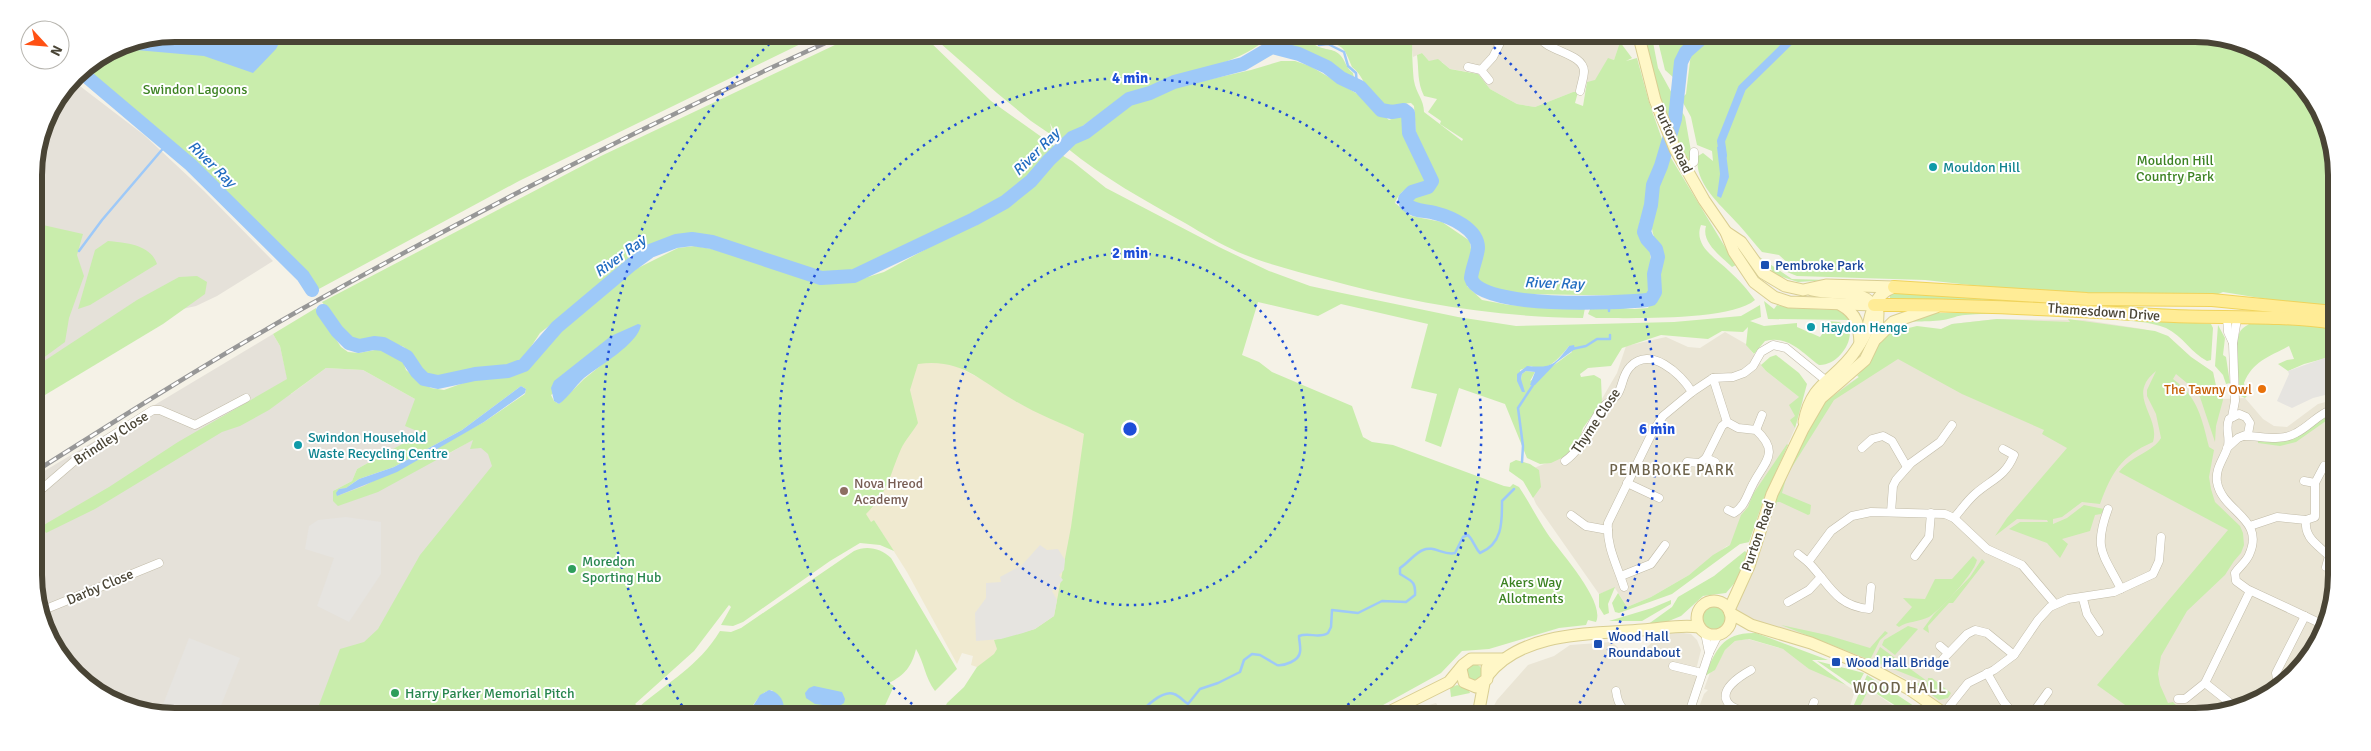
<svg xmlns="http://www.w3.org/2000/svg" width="2371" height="751" font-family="Signika,sans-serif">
	<rect width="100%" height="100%" fill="#f5f2e7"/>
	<g fill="#eae5d5">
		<polygon points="1413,37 1615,37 1614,40 1620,42 1614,60 1608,59 1595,81 1587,82 1584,94 1573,92 1535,107 1517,104 1490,89 1476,73 1450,69 1442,62 1429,61 1422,53 1413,57 1411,42"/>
		<polygon points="1997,319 2084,320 2143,329 2168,336 2191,357 2213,372 2216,386 2221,389 2223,399 2245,398 2263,419 2274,426 2287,427 2318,404 2333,400 2332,612 2313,654 2282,688 2204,717 1957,716 1913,683 1898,675 1864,660 1743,617 1737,611 1736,607 1786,469 1837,391 1908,345 1952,324"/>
		<polygon points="1725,332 1746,344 1766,371 1803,400 1795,428 1764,498 1749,542 1727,546 1689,575 1651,597 1627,607 1615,588 1599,594 1536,504 1527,483 1534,468 1569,454 1578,444 1586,426 1617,373 1626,346 1666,337 1688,347 1700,348"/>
		<polygon points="1676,632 1691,634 1697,640 1701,650 1695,674 1697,677 1688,713 1696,715 1704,694 1708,690 1704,689 1710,673 1714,670 1725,650 1735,641 1748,639 1783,649 1846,685 1855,691 1850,706 1844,716 1489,715 1497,700 1528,665 1554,656 1570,645 1612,642 1626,655 1625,659 1646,659 1646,648 1660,635"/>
		<polygon points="1869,689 1898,709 1912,716 1852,716 1855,715"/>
		<polygon points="1436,703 1444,715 1410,715 1429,705"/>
	</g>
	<g fill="#e5e1d9">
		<polygon points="72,80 144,135 204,191 273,261 217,296 196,306 178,310 35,400 34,167 48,113"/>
		<polygon points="273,334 280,346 291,394 326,368 363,370 415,399 423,433 357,469 352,481 333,491 448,454 479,436 499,463 340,713 139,712 69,669 36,603 36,476"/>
	</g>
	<polygon fill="#f0ead0" points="935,361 950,363 987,382 1015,401 1084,434 1090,439 1051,654 977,667 971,665 973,656 962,653 957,664 907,572 874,520 808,567 742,619 727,602 914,374 918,363"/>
	<g fill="#c9edac" fill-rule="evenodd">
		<polygon points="176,34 819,35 519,181 317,290 219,184 85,69 122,44"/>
		<polygon points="856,35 924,36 991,101 1057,148 1041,167 1016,189 950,228 862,268 832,273 816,270 691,236 660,241 639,254 540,333 521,362 508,368 480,368 443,379 432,378 422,372 404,347 390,342 358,341 347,334 322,302 601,156"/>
		<path d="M932 36H1314V44C1322 51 1334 47 1341 56 1346 62 1346 68 1353 73L1354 78 1351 80C1344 77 1341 72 1335 68 1315 53 1288 46 1264 41 1233 66 1192 69 1157 84 1125 97 1092 117 1066 139L1057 137 1050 123 1053 136 1031 121 997 93Z"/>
		<path d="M1319 36 1413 37C1411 41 1413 75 1414 81 1416 93 1424 100 1424 112L1462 141 1463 139 1440 124 1441 121 1428 112 1437 99 1424 96C1417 82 1419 70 1417 55L1422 53 1429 61 1438 59 1450 69 1478 74 1490 89 1517 104 1535 107 1573 92H1578L1575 103 1583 106 1587 82 1595 80 1608 58 1614 60 1620 42 1632 58 1626 61 1637 58 1649 102 1665 148 1736 265 1732 267C1721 256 1701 243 1706 226L1701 225C1693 246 1716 258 1729 271 1738 279 1748 290 1755 300 1730 321 1632 318 1596 318L1588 314 1594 300C1605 298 1607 302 1616 306 1626 310 1639 309 1648 308 1657 296 1658 271 1663 256 1660 249 1656 243 1654 237 1649 223 1653 207 1652 192L1648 190C1647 193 1648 197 1647 201 1646 210 1639 218 1639 227 1639 235 1645 237 1648 244 1652 251 1652 290 1647 296L1518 294 1480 287C1473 277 1482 264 1482 253 1485 222 1436 209 1412 204L1413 196 1432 191 1435 175 1416 133 1414 106 1411 103C1404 103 1392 107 1387 106 1369 102 1365 76 1352 67 1343 44 1343 46 1320 41Z"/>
		<path d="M1644 37H1652L1658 68 1685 117 1692 157 1689 163 1677 143C1680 132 1672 124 1665 118Z"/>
		<polygon points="1657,37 1699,37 1674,78 1665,70"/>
		<path d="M1708 37 2232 39 2302 82 2335 148 2334 310 2223 292 2211 297 2053 294 1925 280 1797 276 1787 272 1790 265 1779 255 1762 252C1754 243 1747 234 1739 225 1722 206 1693 183 1698 156L1703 153 1713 161 1712 151 1697 145 1691 117 1681 99 1686 94 1691 53Z"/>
		<path d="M1281 61H1295L1310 66 1361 96 1389 120 1402 115C1402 138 1416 160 1427 180L1425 184C1411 186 1400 189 1395 203L1411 216 1442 222 1470 241 1471 250 1467 286 1482 300 1509 305 1585 308 1583 318C1493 317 1412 303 1325 279 1296 271 1266 264 1238 252 1220 244 1202 233 1185 223 1144 200 1104 178 1067 148L1073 142 1103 126 1126 107 1176 87 1251 70Z"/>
		<path d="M1058 153 1072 161 1106 188 1219 247 1269 271 1310 286 1342 293 1458 317 1516 326 1674 322 1741 316 1760 305 1761 317 1750 321 1764 326 1797 323V327L1820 337 1828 326V321L1839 322 1849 327C1854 344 1836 366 1819 365 1802 353 1789 335 1765 341L1754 354 1746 345 1748 327 1743 332 1722 331 1708 339 1661 335 1622 348 1611 366 1588 368 1580 374 1581 377 1594 375 1601 379 1602 402 1583 428 1578 444 1570 454 1551 463 1540 464 1527 458 1505 404 1459 388 1441 447 1425 441 1437 394 1411 388 1428 324 1341 304 1318 316 1258 302 1242 355 1259 362 1272 372 1352 406 1363 437 1372 442 1393 445 1504 486 1510 487 1513 484 1519 487C1529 502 1537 518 1547 533 1558 550 1606 601 1596 622L1588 620 1586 625 1559 628 1489 649 1462 651 1441 673 1365 715 942 714 947 703 964 687 977 667 994 654 997 649 994 640 1035 629 1054 616 1071 527 1084 434C1061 423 1037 414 1015 401 980 381 962 358 918 364L910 390 918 423C913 432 905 440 901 449 888 479 890 489 866 514L871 522 874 520 894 551 880 545 860 543 830 561 743 622 733 626 721 625 731 607 729 605 694 651 635 704 639 707C669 681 698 667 720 631L731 632 741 628 854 551C866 545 881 548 891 558L957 669 935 691C925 678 924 662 916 649 912 666 905 675 889 683L894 686 881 714H782L784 711 772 690C759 692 754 704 748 714L316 713 340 649 364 642 378 629 420 555 492 466 488 454 481 448 470 449 473 440 378 492 338 506 333 501V491L352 481 357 469 422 433 405 426 415 399 363 370 326 368 269 410 240 426 222 432 95 509 46 533 42 526 109 487 178 442 287 379 280 346 273 334 316 308 341 347 348 352 359 353 380 349 395 354 402 359 406 370 418 380 431 388 444 390 480 377 509 375 525 364 548 337 636 269 678 248 695 246 723 251 791 274 835 282 855 281 884 272 1012 202ZM629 343 584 379 559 404 554 401 551 395ZM1569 346 1572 352C1557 362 1545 373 1530 381L1535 372 1526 371 1522 374 1521 379 1520 370 1531 366C1547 374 1560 357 1569 346ZM521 386 526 389 525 394 484 422 364 486 337 496 339 489 346 488 359 479 394 467 462 430Z"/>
		<polygon points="34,223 83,234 77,255 84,276 69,318 65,342 35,364"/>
		<path d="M108 241C126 243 150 244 157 264L90 305 78 309 95 250Z"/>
		<polygon points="1758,256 1792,279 1830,280 1798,282 1770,273 1772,270"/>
		<polygon points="197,276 207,282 205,294 163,324 35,401 35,367 137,300 179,277"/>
		<polygon points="1898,292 2007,300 2208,311 1890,301 1890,293"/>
		<polygon points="1764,301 1774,309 1777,305 1790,308 1838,310 1851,320 1768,319"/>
		<path d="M1931 313H2051L2211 324 2213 328 2211 360 2207 361C2191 353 2183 336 2166 328 2149 321 2128 321 2110 319 2062 315 2013 311 1965 315 1958 315 1951 319 1943 320 1923 323 1915 319 1895 326L1893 324 1910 317Z"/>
		<path d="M1997 319 2070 322 2068 319 2155 331 2168 336 2191 357 2213 372 2216 386 2221 389 2223 400 2216 426 2215 442 2200 397 2193 388 2176 374 2173 379C2198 397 2202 419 2209 447L2214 450 2209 477 2211 489 2215 502 2240 526 2243 533 2244 545 2241 553 2234 561 2225 575 2187 611 2161 656 2158 674 2160 685 2168 703 2173 702 2188 717H2142L2097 685 2228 530 2119 472C2132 455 2153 452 2161 438L2156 414 2147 396V390L2156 371C2125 396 2161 416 2153 442 2121 456 2112 472 2100 504L2082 502 2062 517 2053 519V524L2067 518 2084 505 2104 509 2101 514 2095 515 2090 531 2062 539 2068 544 2060 558 2047 543 2009 529 2020 522H2048L2047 520 2017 519 1995 536 2007 518 2067 448 2042 434 2044 430 1962 394 1898 359 1834 400 1787 475 1782 493 1811 505 1810 514 1808 515 1780 502H1777L1776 506H1773L1786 469 1822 404 1859 377 1857 376 1872 359 1881 338 1890 330 1892 332 1917 326 1941 329 1952 324Z"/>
		<path d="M2251 323 2334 327V356L2304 364 2288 371 2278 364 2287 360 2294 359 2289 346C2269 357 2253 361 2244 383L2247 396 2245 398 2241 396C2238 382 2234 347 2239 334 2241 328 2246 326 2251 323Z"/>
		<polygon points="2218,325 2225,338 2223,355 2226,357 2230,383 2226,384 2223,375 2215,366"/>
		<polygon points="1776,355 1799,373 1807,384 1795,428 1790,420 1795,416 1789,405 1799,397 1766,371 1761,365 1770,357"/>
		<path d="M2333 412V416L2296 442 2280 446 2258 443V440C2299 447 2302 428 2333 412Z"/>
		<polygon points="1787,444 1788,445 1764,498 1749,542 1740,544 1672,594 1619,613 1615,612 1612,603 1618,593 1627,607 1651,597 1689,575 1713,555 1730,545 1741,515 1748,507 1753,494"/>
		<polygon points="1516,460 1530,464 1539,470 1541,487 1533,498 1523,481 1509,471 1510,463"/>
		<polygon points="1745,551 1748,554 1738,579 1726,593 1703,596 1681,616 1664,623 1647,625 1672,607 1678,597 1714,576"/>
		<path d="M1973 556 1977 560C1974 574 1941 609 1929 617 1919 622 1908 621 1899 627L1896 625 1912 607 1903 598 1925 599 1935 579H1952Z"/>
		<polygon points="1982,559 1985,562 1953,603 1949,603 1928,626 1929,633 1923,629 1934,614 1970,577"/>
		<polygon points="1615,587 1608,604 1609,613 1604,615 1599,607 1599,594"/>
		<polygon points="1671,600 1671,604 1642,621 1609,621 1652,608"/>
		<circle cx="1714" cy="618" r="11"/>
		<polygon points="1781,625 1827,635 1870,648 1885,631 1888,633 1880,640 1870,660"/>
		<polygon points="1908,626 1918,629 1895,655 1882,645 1884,640"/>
		<path d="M1756 633 1828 660H1812L1846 685 1809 669 1783 649 1749 639 1735 641 1725 650 1715 670 1705 676C1716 649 1723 632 1756 633Z"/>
		<polygon points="1880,647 1927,681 1926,682 1873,661"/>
		<polygon points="1817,661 1864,673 1856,688"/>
		<circle cx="1474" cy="672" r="8"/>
		<polygon points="1867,675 1929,716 1912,716 1869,689 1855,716 1850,714"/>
		<polygon points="1928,678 1932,678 1951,693 1948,698 1939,700 1913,682 1927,685"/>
		<polygon points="1457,685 1468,688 1470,693 1451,697 1450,688"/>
	</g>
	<g fill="#e6e4e0">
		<polygon points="2330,356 2334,356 2333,393 2313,398 2292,408 2277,401 2289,374 2288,371"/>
		<polygon points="346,517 381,522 381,574 349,622 317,606 334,558 305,549 309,526 318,520"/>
		<polygon points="1040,545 1047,550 1058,549 1065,560 1064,570 1059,575 1063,580 1052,591 1057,600 1054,616 1035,629 1023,633 1001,639 976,641 975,613 986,598 986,583 1001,582 1000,577 1022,565"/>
		<polygon points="189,638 240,658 218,713 160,712"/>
	</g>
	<g fill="#9ec9f8">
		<polygon points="176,34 284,34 276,49 253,73 204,56 136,50 141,41"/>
		<polygon points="1725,145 1729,177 1721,198 1717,196 1720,174 1717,147"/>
		<path d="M638 324 641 325C638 344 599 366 584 378 575 386 569 397 559 404L554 401 551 388 554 381 611 336Z"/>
		<path d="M1574 345 1575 349 1557 362 1535 385H1530L1535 372 1526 371 1522 374 1521 379 1525 392H1522L1517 381V374L1527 366C1551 368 1554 366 1569 346Z"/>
		<polygon points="521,386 526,389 525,393 484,422 397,472 337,496 336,493 339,489 346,488 359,479 394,467 462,430"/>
		<polygon points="814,686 842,692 845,699 844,703 838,707 815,704 806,698 805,693 809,688"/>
		<path d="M769 690C780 692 787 704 782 714H748L760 695Z"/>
	</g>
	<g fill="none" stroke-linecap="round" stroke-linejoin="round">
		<g stroke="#9ec9f8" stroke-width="2.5">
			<polyline points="1317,36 1319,45 1328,44 1344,52 1348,66 1356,73 1357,86"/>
			<polyline points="79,251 102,220 166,145"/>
			<polyline points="1609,303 1609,311"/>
			<polyline points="1572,349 1586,346 1597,339 1610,339 1610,335"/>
			<polyline points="1522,462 1523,446 1518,408 1535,382"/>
			<path d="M1140 715C1145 706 1163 690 1174 694 1180 696 1183 701 1188 704L1200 689 1218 683 1240 672 1244 660 1252 654 1260 655 1277 665C1284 666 1299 661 1300 652 1301 647 1299 641 1299 636 1309 632 1319 639 1328 633L1331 627 1332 610 1358 613 1382 601 1406 602 1415 595C1416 581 1411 581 1400 574V568C1408 563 1415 553 1423 550 1434 545 1444 556 1455 553L1463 537 1468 535C1474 541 1475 548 1480 553 1503 544 1502 521 1502 501L1514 489"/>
		</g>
		<polyline stroke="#9ec9f8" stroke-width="8" points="1723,155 1721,141 1742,88 1793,38"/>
		<g stroke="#9ec9f8" stroke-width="14">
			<polyline points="81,72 191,165 303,276 312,290"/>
			<path d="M323 311 337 331 349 343 359 346 374 343 383 344 407 357 417 372 424 379 438 382 475 374 508 371 524 365 557 327 632 264 650 251 676 241 692 239 712 242 821 278 854 276 974 219 1005 202 1031 181 1049 160 1072 138 1086 132 1129 99 1150 93 1174 82 1243 64 1272 47 1299 54 1327 67 1341 78 1360 87 1381 110 1392 112 1404 110 1408 113 1409 133 1432 181 1428 187 1412 192 1405 199 1406 204C1414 212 1425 210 1435 213 1451 217 1478 229 1478 248 1477 258 1472 268 1471 278 1479 310 1618 303 1647 300L1651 299 1655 292 1654 274 1658 257 1656 249 1647 239 1644 232 1651 205 1653 185 1661 166 1675 119 1681 62 1686 52 1703 37"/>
		</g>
		<defs>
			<g id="street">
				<path d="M1539 37C1548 52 1583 53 1584 71 1584 77 1581 85 1580 91"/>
				<polyline points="1468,67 1481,70 1489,80"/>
				<polyline points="1481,70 1493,57 1503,37"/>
				<polyline points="1685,168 1694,162 1694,152"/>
				<polyline points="2227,318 2228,332 2233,343"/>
				<path d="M1713 378 1727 422 1738 428 1756 430C1781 453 1764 462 1753 484 1747 495 1745 506 1734 513L1728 510"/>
				<polyline points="2232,417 2235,401 2233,343 2237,319"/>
				<polyline points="1756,430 1762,415"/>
				<path d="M2245 436C2262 436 2281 442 2296 433 2310 426 2318 414 2333 409"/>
				<polyline points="1862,448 1872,439 1883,436 1892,441 1907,467"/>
				<path d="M2227 448 2238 438 2248 434 2250 423 2246 417 2239 414 2229 419C2225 428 2230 436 2228 446 2224 459 2215 468 2217 482 2222 512 2266 518 2249 555 2246 562 2239 567 2235 573L2236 581 2247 589 2326 626"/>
				<path d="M1565 461C1583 448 1588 428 1600 411 1604 404 1612 401 1617 395 1623 387 1622 375 1630 367 1650 345 1681 374 1692 392"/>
				<polyline points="1715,462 1706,458 1722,426 1727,422"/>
				<polyline points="1684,468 1687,462 1700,463 1706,458"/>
				<polyline points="2304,481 2315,483 2324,466"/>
				<polyline points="1627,483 1659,498"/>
				<polyline points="36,494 79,457 153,410 160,410 195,425 246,398"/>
				<path d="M2108 509C2093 550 2103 553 2121 589"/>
				<polyline points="1891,512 1893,486 1896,480 1911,463 1940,442 1952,425"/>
				<polyline points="1571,515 1586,526 1608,530"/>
				<path d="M1954 518C1961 510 1967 501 1975 494 1992 479 2005 477 2014 455L2003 449"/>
				<path d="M2306 520C2304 538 2317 544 2329 556L2326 567"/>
				<polyline points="2250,526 2277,517 2306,520 2315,517 2315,483"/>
				<polyline points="1798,554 1808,562"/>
				<polyline points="1915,556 1929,537 1931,513"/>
				<polyline points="1621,576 1651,564 1665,545"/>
				<path d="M1624 587C1617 565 1606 546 1608 523L1653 431 1663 416 1692 392 1713 378 1733 377 1744 373 1753 366 1761 352 1773 345 1786 348 1829 383"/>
				<path d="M1871 587 1869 609C1835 606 1829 583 1808 562L1831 531 1852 516 1871 512 1945 514 1954 518 1987 549 2022 565 2055 604"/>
				<polyline points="2083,599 2087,614 2099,632"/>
				<polyline points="1788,602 1809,590 1821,577"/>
				<polyline points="41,611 159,563"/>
				<polyline points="1705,633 1709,653"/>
				<polyline points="1940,646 1948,653"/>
				<polyline points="1943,659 1967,634 1975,630 1987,633 2014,655"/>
				<polyline points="1673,666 1702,673"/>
				<polyline points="1987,673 2003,701 2016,717"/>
				<polyline points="2285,684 2277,679 2276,673 2305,616"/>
				<path d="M1616 691C1618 706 1623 712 1637 716"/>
				<polyline points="2178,699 2185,699 2205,683"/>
				<polyline points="2234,706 2205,683 2250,591"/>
				<polyline points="1944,713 1968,683 1994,670 2014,655 2038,620 2050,607 2068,599 2114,592 2153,574 2159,561 2161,537"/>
				<polyline points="1688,716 1709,653 1718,635"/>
				<path d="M1746 716C1742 710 1735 709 1730 705 1715 691 1742 675 1751 670"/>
				<polyline points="1809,716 1814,702"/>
				<polyline points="2030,717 2048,692"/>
			</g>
			<g id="secondary">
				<polyline points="1639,37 1655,100 1675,149 1704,200 1726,232 1734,252 1754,282 1774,297 1789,302 1874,305"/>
				<polyline points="1726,232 1741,242 1763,273 1785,286 1803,290 1826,285 1894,287"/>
				<path d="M1841 305C1857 314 1859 325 1860 343"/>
				<polyline points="1877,338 1893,322 1936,307"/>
				<path d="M1804 422C1812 380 1836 381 1856 350 1860 344 1865 336 1867 330 1872 311 1873 295 1894 287"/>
				<circle cx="1714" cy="618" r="17"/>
				<path d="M1729 610 1749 566 1772 494 1803 429 1821 398 1865 360 1877 335 1878 313C1865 285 1838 297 1812 290"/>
				<polyline points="1730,613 1751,625 1811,643 1864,665 1909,689 1948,716"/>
				<polyline points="1461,669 1464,682 1476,687 1487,679 1487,668"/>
				<path d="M1488 675C1522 631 1593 634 1642 630 1662 629 1679 624 1699 627"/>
				<polyline points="1383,715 1449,682 1463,665 1471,659 1502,659"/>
				<polyline points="1478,715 1484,683"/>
			</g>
			<g id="primary">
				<polyline points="1894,287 2087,299 2212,300 2334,312"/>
				<path d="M1874 305C1975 304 2073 311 2174 316 2227 318 2281 315 2334 323"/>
			</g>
		</defs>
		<use href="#street" stroke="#c2bca9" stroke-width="9"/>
		<use href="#secondary" stroke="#d9ce92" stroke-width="13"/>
		<use href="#primary" stroke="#f0d35b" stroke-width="14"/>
		<use href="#street" stroke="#fff" stroke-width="8"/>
		<use href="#secondary" stroke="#fff7c7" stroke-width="11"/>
		<use href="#primary" stroke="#ffec96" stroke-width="12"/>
		<defs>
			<path id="rail" d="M36 471C123 416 210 361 300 310 477 211 658 118 843 35"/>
		</defs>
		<use href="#rail" stroke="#979797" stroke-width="4.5"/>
		<use href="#rail" stroke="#fff" stroke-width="2.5" stroke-dasharray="8" stroke-linecap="butt"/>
	</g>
	<g fill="none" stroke="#1d4ed8" stroke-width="2.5" stroke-dasharray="2.5 5">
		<circle cx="1130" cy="429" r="176"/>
		<path d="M924 713A351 351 0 1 1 1334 715"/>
		<path d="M686 712A527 527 0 0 1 777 37M1483 37A527 527 0 0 1 1574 712"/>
	</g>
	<g fill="#0f9aa8" stroke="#fff" stroke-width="2">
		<circle cx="1933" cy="167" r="5"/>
		<circle cx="1811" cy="327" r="5"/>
		<circle cx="298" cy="445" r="5"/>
	</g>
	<g fill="#1a4fb4" stroke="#fff" stroke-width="2">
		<rect x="1760" y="260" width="10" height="10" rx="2.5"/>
		<rect x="1593" y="639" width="10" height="10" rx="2.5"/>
		<rect x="1831" y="657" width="10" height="10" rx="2.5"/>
	</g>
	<circle fill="#e8710a" stroke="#fff" stroke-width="2" cx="2262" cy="389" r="5"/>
	<circle fill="#8d6e63" stroke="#fff" stroke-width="2" cx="844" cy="491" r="5"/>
	<g fill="#2e9e5b" stroke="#fff" stroke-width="2">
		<circle cx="572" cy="569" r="5"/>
		<circle cx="395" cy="693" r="5"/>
	</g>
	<g text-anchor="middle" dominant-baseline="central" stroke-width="4" stroke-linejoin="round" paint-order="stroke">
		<g font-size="14" fill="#3c8222" stroke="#fff">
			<text x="195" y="89">Swindon Lagoons</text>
			<text x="2175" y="160">Mouldon Hill<tspan x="2175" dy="16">Country Park</tspan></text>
			<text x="1531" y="582">Akers Way<tspan x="1531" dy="16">Allotments</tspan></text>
		</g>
		<g font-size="14" fill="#494435" stroke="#fff">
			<text transform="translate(1673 139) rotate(65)">Purton Road</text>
			<text transform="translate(2104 312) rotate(4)">Thamesdown Drive</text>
			<text transform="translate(1596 421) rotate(-56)">Thyme Close</text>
			<text transform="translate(111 438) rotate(-33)">Brindley Close</text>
			<text transform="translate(1758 536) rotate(-71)">Purton Road</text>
			<text transform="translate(100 587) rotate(-23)">Darby Close</text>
		</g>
		<g font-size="14" fill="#0d838f" stroke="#fff" text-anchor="start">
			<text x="1943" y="167">Mouldon Hill</text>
			<text x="1821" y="327">Haydon Henge</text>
			<text x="308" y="437">Swindon Household<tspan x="308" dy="16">Waste Recycling Centre</tspan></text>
		</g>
		<g font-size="14" fill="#164399" stroke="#fff" text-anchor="start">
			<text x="1775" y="265">Pembroke Park</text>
			<text x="1608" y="636">Wood Hall<tspan x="1608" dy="16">Roundabout</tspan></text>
			<text x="1846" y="662">Wood Hall Bridge</text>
		</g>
		<g font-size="14" fill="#c56008" stroke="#fff" text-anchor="end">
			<text x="2252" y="389">The Tawny Owl</text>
		</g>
		<g font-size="14" fill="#785e54" stroke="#fff" text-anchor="start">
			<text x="854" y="483">Nova Hreod<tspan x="854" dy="16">Academy</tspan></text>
		</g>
		<g font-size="14" fill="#27864d" stroke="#fff" text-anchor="start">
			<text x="582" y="561">Moredon<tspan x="582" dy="16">Sporting Hub</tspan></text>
			<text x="405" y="693">Harry Parker Memorial Pitch</text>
		</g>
		<g font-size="15" font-style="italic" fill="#226dc1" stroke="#fff">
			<text transform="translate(1036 152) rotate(-45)">River Ray</text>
			<text transform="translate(212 164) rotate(44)">River Ray</text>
			<text transform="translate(620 256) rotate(-36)">River Ray</text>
			<text transform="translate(1554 283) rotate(2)">River Ray</text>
		</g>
		<g font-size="15" letter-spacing="1" fill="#6d634b" stroke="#fff">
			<text x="1672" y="470">PEMBROKE PARK</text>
		</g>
		<g font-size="16" letter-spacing="1" fill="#6d634b" stroke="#fff">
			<text x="1900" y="688">WOOD HALL</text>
		</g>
	</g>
	<path d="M0 0H2371V751H0ZM175 42H2195A133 133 0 0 1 2328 175V575A133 133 0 0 1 2195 708H175A133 133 0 0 1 42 575V175A133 133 0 0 1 175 42Z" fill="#fff" fill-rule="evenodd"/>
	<path fill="none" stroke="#494435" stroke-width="6" d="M175 42H2195A133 133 0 0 1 2328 175V575A133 133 0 0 1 2195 708H175A133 133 0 0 1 42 575V175A133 133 0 0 1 175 42Z"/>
	<circle cx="1130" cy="429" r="8" fill="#1d4ed8" stroke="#fff" stroke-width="2.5"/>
	<g font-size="15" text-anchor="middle" font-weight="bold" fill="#1d4ed8" stroke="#fff" stroke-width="4" stroke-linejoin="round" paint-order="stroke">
		<text x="1130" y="83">4 min</text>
		<text x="1130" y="258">2 min</text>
		<text x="1657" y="434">6 min</text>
	</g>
	<g transform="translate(45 45) rotate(116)"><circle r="24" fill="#ffffff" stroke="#b6b4ae"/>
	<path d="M0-4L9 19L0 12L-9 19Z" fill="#ff5114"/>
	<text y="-8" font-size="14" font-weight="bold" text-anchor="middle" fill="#494435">N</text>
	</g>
</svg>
